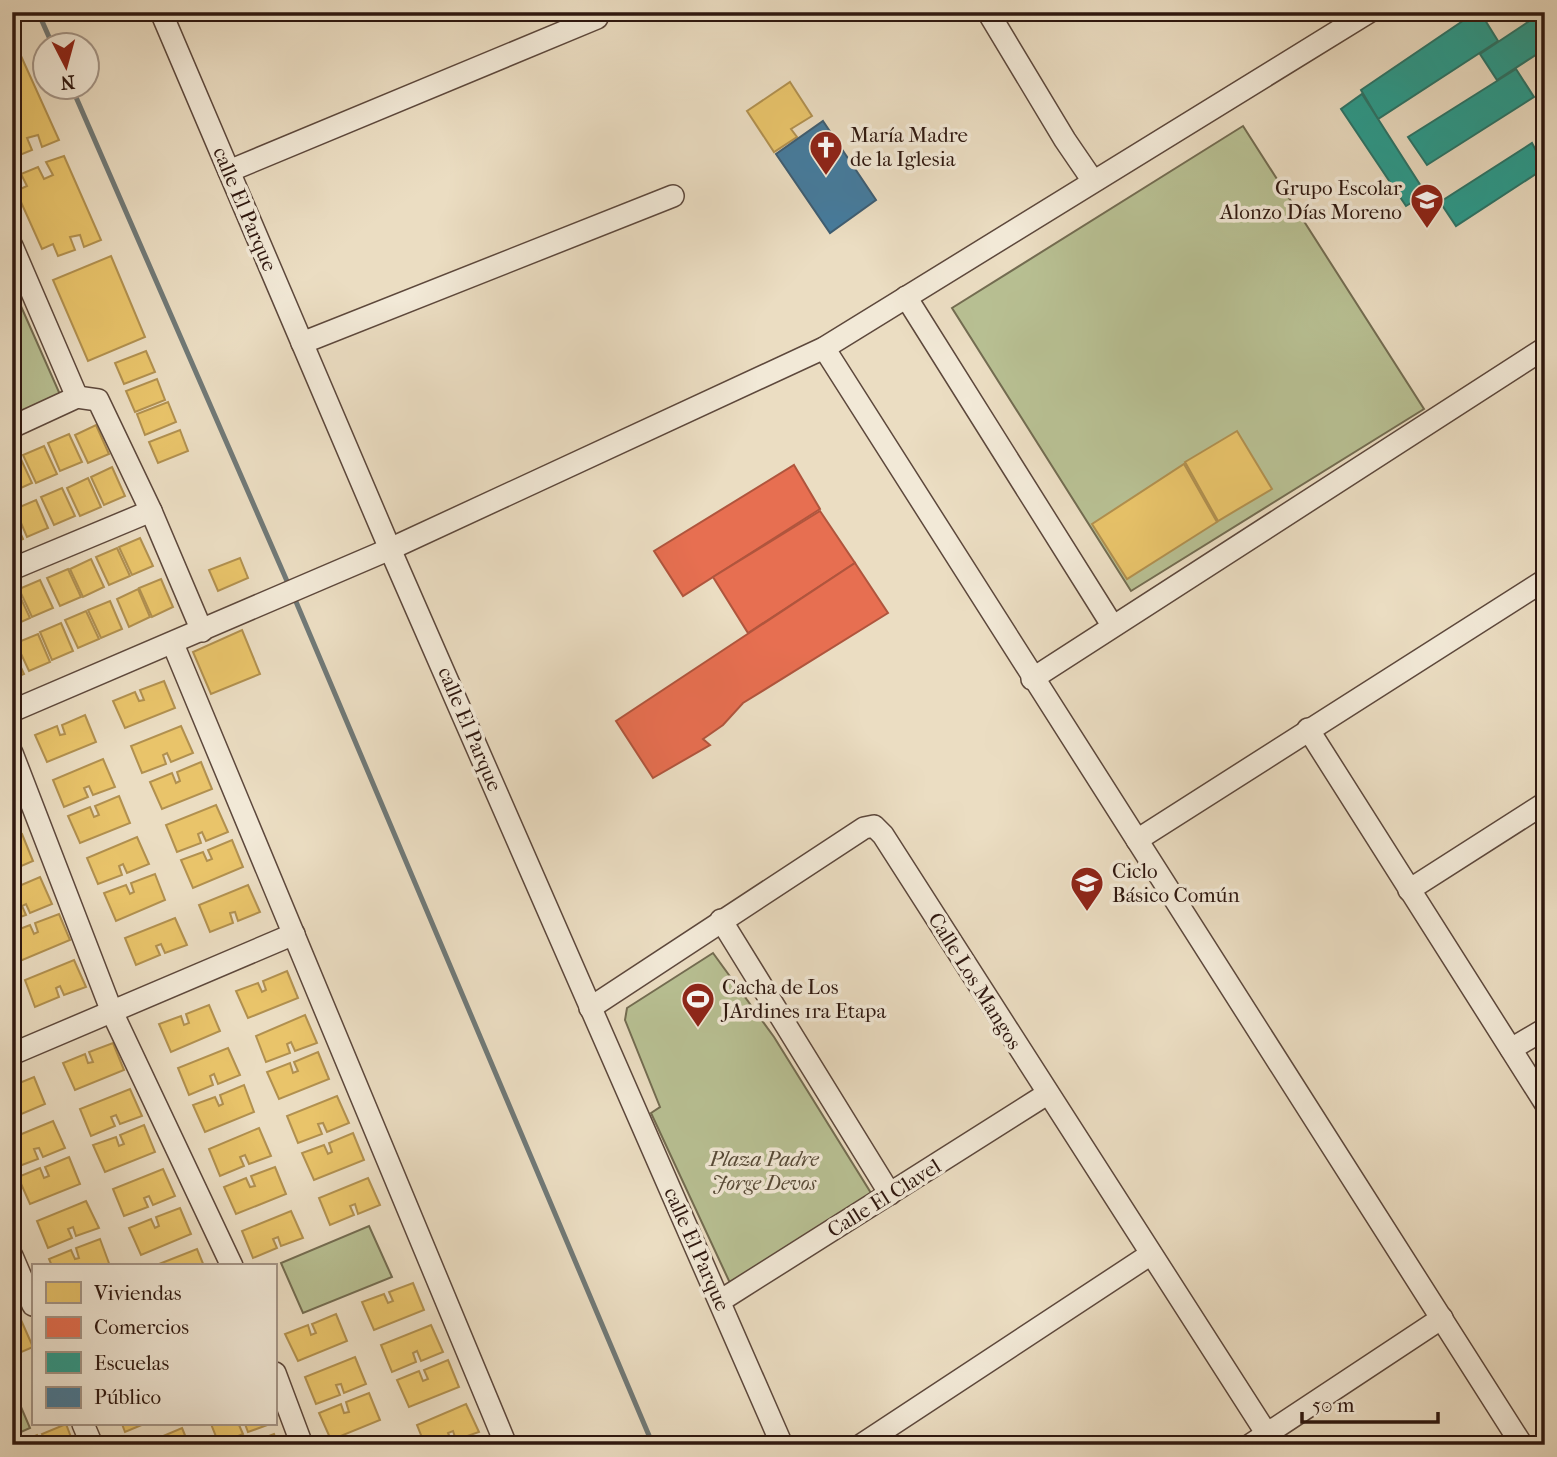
<svg xmlns="http://www.w3.org/2000/svg" width="1557" height="1457" font-family="'IM FELL French Canon',serif">
	<rect width="100%" height="100%" fill="#ebddc2"/>
	<filter id="stains"><feTurbulence type="fractalNoise" baseFrequency=".00286" numOctaves="4"/><feColorMatrix values="0 0 0 0 .2 0 0 0 0 .09 0 0 0 0 .02 0 0 0 .5 -.17"/></filter>
	<radialGradient id="worn" r=".72"><stop offset=".6" stop-color="#630" stop-opacity="0"/><stop offset="1" stop-color="#630" stop-opacity=".3"/></radialGradient>
	<g fill="#b8c093" stroke="#736c51" stroke-width="2">
		<polygon points="1243,126 1424,409 1131,591 952,308"/>
		<polygon points="20,304 62,399 12,420 12,307"/>
		<polygon points="713,953 774,1037 871,1193 730,1283 651,1113 660,1107 625,1020 627,1008"/>
		<polygon points="369,1226 392,1277 303,1313 281,1263"/>
		<polygon points="12,1386 30,1428 12,1436"/>
	</g>
	<g fill="#e9c46a" stroke="#b1904f" stroke-width="2">
		<polygon points="21,56 59,140 42,147 38,135 27,138 32,150 15,157 12,149 12,59"/>
		<polygon points="790,82 812,116 791,129 797,137 774,152 747,111"/>
		<polygon points="64,156 101,240 84,247 80,235 70,237 75,250 58,256 53,244 42,249 16,191 27,186 21,174 38,167 44,179 53,175 46,162"/>
		<polygon points="111,256 145,337 88,361 53,280"/>
		<polygon points="146,351 155,372 124,384 115,363"/>
		<polygon points="157,379 165,400 135,412 126,391"/>
		<polygon points="168,402 176,422 145,435 137,414"/>
		<polygon points="96,425 109,454 88,463 75,435"/>
		<polygon points="180,430 188,451 158,463 149,442"/>
		<polygon points="1237,431 1272,489 1218,521 1185,462"/>
		<polygon points="69,434 82,462 60,471 48,443"/>
		<polygon points="44,446 57,474 36,483 23,455"/>
		<polygon points="19,455 32,483 12,492 12,459"/>
		<polygon points="1184,464 1217,522 1127,579 1092,524"/>
		<polygon points="112,467 125,496 104,505 91,477"/>
		<polygon points="88,478 101,507 80,516 67,488"/>
		<polygon points="62,488 75,516 54,525 41,497"/>
		<polygon points="36,500 48,528 27,537 15,509"/>
		<polygon points="12,514 23,539 12,544"/>
		<polygon points="140,538 153,566 132,575 119,547"/>
		<polygon points="117,548 130,576 109,585 96,557"/>
		<polygon points="240,558 248,578 218,591 209,570"/>
		<polygon points="91,559 104,587 83,597 70,569"/>
		<polygon points="68,569 81,597 60,606 47,578"/>
		<polygon points="161,579 173,607 152,617 139,588"/>
		<polygon points="40,580 53,608 32,617 19,589"/>
		<polygon points="138,589 150,617 129,627 117,599"/>
		<polygon points="17,590 30,618 12,626 12,592"/>
		<polygon points="110,601 122,629 101,638 88,610"/>
		<polygon points="86,611 99,639 78,648 65,620"/>
		<polygon points="61,623 73,651 52,660 40,632"/>
		<polygon points="242,630 260,674 211,694 193,652"/>
		<polygon points="38,634 50,662 29,671 16,643"/>
		<polygon points="12,648 24,674 12,679"/>
		<polygon points="164,681 175,708 125,728 113,701 135,692 139,701 144,700 140,690"/>
		<polygon points="85,715 96,742 47,762 35,735 57,726 60,735 65,734 62,725"/>
		<polygon points="181,726 193,753 171,762 167,753 163,755 166,764 142,773 131,746"/>
		<polygon points="103,759 115,787 93,795 89,786 84,788 88,797 64,807 53,780"/>
		<polygon points="201,762 212,789 162,809 150,782 172,773 176,783 180,781 177,772"/>
		<polygon points="119,796 130,823 80,843 68,816 90,807 94,817 99,815 95,806"/>
		<polygon points="216,805 228,832 206,841 202,832 198,834 201,843 177,852 166,825"/>
		<polygon points="22,834 33,861 12,870 12,838"/>
		<polygon points="137,837 149,864 127,873 123,864 119,866 122,875 98,884 87,858"/>
		<polygon points="232,840 243,867 193,888 181,860 203,852 207,861 212,859 208,850"/>
		<polygon points="155,874 165,900 116,921 104,893 126,885 130,894 134,892 131,883"/>
		<polygon points="40,877 52,904 30,913 26,904 22,906 26,915 12,920 12,889"/>
		<polygon points="248,885 260,912 238,921 235,912 230,913 233,923 210,932 199,905"/>
		<polygon points="59,914 70,940 20,961 12,943 12,932 30,925 34,934 38,932 35,923"/>
		<polygon points="175,918 187,945 165,953 161,944 156,946 160,955 136,965 125,938"/>
		<polygon points="74,960 86,987 64,995 60,986 56,988 59,997 35,1007 25,980"/>
		<polygon points="287,971 298,998 248,1018 236,991 258,983 262,992 266,990 263,981"/>
		<polygon points="209,1005 220,1031 171,1052 159,1024 181,1016 184,1025 189,1023 186,1014"/>
		<polygon points="305,1015 317,1043 295,1051 291,1042 287,1044 290,1053 266,1062 256,1036"/>
		<polygon points="113,1043 124,1070 75,1090 63,1063 85,1054 88,1063 93,1062 89,1052"/>
		<polygon points="228,1048 240,1075 218,1084 214,1074 210,1076 213,1085 189,1095 178,1068"/>
		<polygon points="318,1052 329,1079 279,1099 267,1072 290,1063 293,1073 298,1071 294,1062"/>
		<polygon points="34,1077 45,1104 12,1118 12,1086"/>
		<polygon points="244,1085 254,1112 205,1132 193,1105 215,1097 219,1106 223,1104 220,1095"/>
		<polygon points="130,1089 142,1116 120,1124 116,1115 111,1117 115,1126 91,1136 80,1109"/>
		<polygon points="337,1096 349,1123 327,1132 323,1123 318,1124 322,1134 298,1143 287,1116"/>
		<polygon points="53,1121 65,1148 43,1157 39,1148 34,1149 38,1159 14,1168 12,1138"/>
		<polygon points="144,1125 155,1152 105,1172 93,1145 116,1137 119,1146 124,1144 120,1135"/>
		<polygon points="259,1128 271,1156 249,1164 245,1155 240,1157 244,1166 220,1176 209,1149"/>
		<polygon points="353,1133 364,1160 314,1180 302,1153 324,1145 328,1154 332,1152 329,1143"/>
		<polygon points="69,1157 80,1184 30,1204 18,1177 40,1168 44,1178 49,1176 45,1167"/>
		<polygon points="275,1167 286,1194 236,1214 224,1187 246,1178 250,1187 255,1186 251,1176"/>
		<polygon points="163,1169 175,1196 153,1205 149,1196 144,1198 148,1207 124,1216 113,1189"/>
		<polygon points="368,1178 380,1205 358,1214 355,1204 350,1206 354,1215 330,1225 319,1198"/>
		<polygon points="86,1201 99,1228 76,1236 73,1227 68,1229 72,1238 48,1248 37,1221"/>
		<polygon points="180,1208 191,1234 141,1255 129,1228 151,1219 155,1228 159,1226 156,1217"/>
		<polygon points="291,1211 303,1238 281,1246 278,1237 273,1239 277,1248 253,1258 242,1231"/>
		<polygon points="100,1239 110,1266 52,1266 49,1259 71,1250 75,1259 79,1258 76,1248"/>
		<polygon points="197,1249 204,1266 154,1266"/>
		<polygon points="413,1283 424,1310 374,1330 362,1302 384,1294 388,1303 393,1301 389,1292"/>
		<polygon points="336,1314 347,1341 298,1361 285,1334 308,1325 311,1335 316,1333 312,1324"/>
		<polygon points="21,1320 33,1347 12,1356 12,1324"/>
		<polygon points="431,1325 443,1352 421,1361 417,1351 413,1353 416,1362 392,1372 381,1345"/>
		<polygon points="355,1357 366,1384 344,1393 341,1384 336,1385 340,1395 316,1404 305,1377"/>
		<polygon points="448,1360 459,1387 409,1407 397,1380 419,1371 423,1381 428,1379 424,1370"/>
		<polygon points="369,1393 380,1420 331,1440 319,1413 341,1404 344,1413 349,1412 346,1402"/>
		<polygon points="466,1404 479,1432 456,1440 453,1431 448,1433 452,1442 425,1445 417,1425"/>
		<polygon points="66,1424 74,1445 16,1445 15,1444 37,1435 41,1445 46,1443 42,1434"/>
		<polygon points="122,1424 144,1424 125,1432"/>
		<polygon points="211,1424 242,1424 239,1425 243,1434 219,1444"/>
		<polygon points="245,1424 270,1424 248,1432"/>
		<polygon points="182,1428 189,1445 142,1445"/>
		<polygon points="274,1434 278,1445 250,1445 250,1443"/>
		<polygon points="390,1437 394,1445 371,1445"/>
	</g>
	<g fill="#e76f51" stroke="#b0553d" stroke-width="2">
		<polygon points="794,465 820,509 683,596 654,551"/>
		<polygon points="820,511 855,563 748,633 713,577"/>
		<polygon points="855,563 888,613 743,703 723,725 703,739 710,745 653,778 616,721"/>
	</g>
	<g fill="#2a9d8f" stroke="#2b7569" stroke-width="2">
		<polygon points="1476,12 1480,12 1498,41 1378,119 1361,90"/>
		<polygon points="1540,14 1545,21 1545,49 1497,80 1480,54"/>
		<polygon points="1516,69 1534,97 1427,165 1408,137"/>
		<polygon points="1362,94 1426,194 1406,206 1341,109"/>
		<polygon points="1532,143 1545,168 1456,226 1440,202"/>
	</g>
	<polygon fill="#457b9d" stroke="#3e5d72" stroke-width="2" points="823,121 876,200 830,233 776,154"/>
	<g fill="none" stroke-linecap="round" stroke-linejoin="round">
		<g stroke="#707977" stroke-width="5">
			<polyline points="38,12 53,46"/>
			<polyline points="72,88 290,588"/>
			<polyline points="294,597 653,1445"/>
		</g>
		<defs>
			<g id="minor">
				<polyline points="161,12 390,549 782,1445"/>
				<polyline points="988,12 1065,140 1093,181"/>
				<polyline points="229,171 597,18"/>
				<polyline points="12,246 77,397"/>
				<polyline points="906,297 1112,625"/>
				<polyline points="302,343 673,196"/>
				<polyline points="824,348 1522,1445"/>
				<polyline points="12,427 77,397 98,400 151,511 202,631"/>
				<polyline points="12,569 151,511"/>
				<polyline points="173,644 506,1445"/>
				<polyline points="1032,679 1545,348"/>
				<polyline points="12,711 390,549 824,348 1369,12"/>
				<polyline points="1308,729 1545,1103"/>
				<polyline points="12,753 112,1012 232,1266"/>
				<polyline points="1137,840 1545,580"/>
				<polyline points="1409,890 1545,803"/>
				<polyline points="721,920 890,1194"/>
				<polyline points="590,1008 864,828 874,826 883,835 1274,1445"/>
				<polyline points="1511,1049 1545,1029"/>
				<polyline points="12,1054 294,934"/>
				<polyline points="12,1256 33,1305"/>
				<polyline points="720,1301 1047,1094"/>
				<polyline points="275,1373 302,1445"/>
				<polyline points="83,1424 92,1445"/>
				<polyline points="861,1445 1151,1254"/>
				<polyline points="1250,1445 1442,1318"/>
			</g>
		</defs>
		<use href="#minor" stroke="#5d483c" stroke-width="24"/>
		<use href="#minor" stroke="#f2e9d7" stroke-width="21"/>
	</g>
	<defs>
		<symbol id="church-pin" viewBox="-11 -11 22 30"><path d="M0 17L-7.5 6A9.5 9.5 0 1 1 7.5 6Z" fill="#8f2418" stroke="#f2e9d7"/><path d="M-1.2-6h2.4v3.5h3.3v2.4h-3.3V6h-2.4V-.1h-3.3v-2.4h3.3Z" fill="#fff"/></symbol>
		<symbol id="school-pin" viewBox="-11 -11 22 30"><path d="M0 17L-7.5 6A9.5 9.5 0 1 1 7.5 6Z" fill="#8f2418" stroke="#f2e9d7"/><path d="M0-5L7-2L0 1L-7-2ZM-4 1L0 2.5L4 1V4Q0 6-4 4Z" fill="#fff"/></symbol>
		<symbol id="stadium-pin" viewBox="-11 -11 22 30"><path d="M0 17L-7.5 6A9.5 9.5 0 1 1 7.5 6Z" fill="#8f2418" stroke="#f2e9d7"/><path d="M0-5a6.5 5 0 1 0 0 10a6.5 5 0 1 0 0-10ZM-3.5-1.8h7v3.6h-7Z" fill="#fff"/></symbol>
	</defs>
	<g fill-rule="evenodd">
		<use href="#church-pin" x="807" y="128" width="38" height="52"/>
		<use href="#school-pin" x="1408" y="181" width="38" height="52"/>
		<use href="#school-pin" x="1068" y="864" width="38" height="52"/>
		<use href="#stadium-pin" x="679" y="980" width="38" height="52"/>
	</g>
	<g text-anchor="middle" dominant-baseline="central" stroke-width="7" stroke-linejoin="round" paint-order="stroke">
		<g font-size="21" fill="#2e170f" stroke="#f2e9d7" text-anchor="start">
			<text x="850" y="135">María Madre<tspan x="850" dy="24">de la Iglesia</tspan></text>
			<text x="1402" y="188" text-anchor="end">Grupo Escolar<tspan x="1402" dy="24">Alonzo Días Moreno</tspan></text>
			<text x="1112" y="871">Ciclo<tspan x="1112" dy="24">Básico Común</tspan></text>
			<text x="722" y="987">Cacha de Los<tspan x="722" dy="24">JArdines 1ra Etapa</tspan></text>
		</g>
		<g font-size="21" fill="#2e170f" stroke="#f2e9d7">
			<text transform="translate(245 209) rotate(67)">calle El Parque</text>
			<text transform="translate(470 729) rotate(67)">calle El Parque</text>
			<text transform="translate(975 981) rotate(58)">Calle Los Mangos</text>
			<text transform="translate(884 1198) rotate(-32)">Calle El Clavel</text>
			<text transform="translate(697 1249) rotate(66)">calle El Parque</text>
		</g>
		<g font-size="21" font-style="italic" fill="#574a37" stroke="#f2e9d7">
			<text x="764" y="1159">Plaza Padre<tspan x="764" dy="24">Jorge Devos</tspan></text>
		</g>
	</g>
	<rect width="1557" height="1457" fill="none" stroke="#ebddc2" stroke-width="42"/>
	<rect x="14" y="14" width="1529" height="1429" fill="none" stroke="#2e170f" stroke-width="3.5"/>
	<rect x="21" y="21" width="1515" height="1415" fill="none" stroke="#2e170f" stroke-width="2"/>
	<rect x="32" y="1264" width="245" height="161" fill="#f2e9d7" stroke="#a49587" stroke-width="2"/>
	<rect x="46" y="1282" width="35" height="21" fill="#e9c46a" stroke="#a49587" stroke-width="2"/>
	<text x="94" y="1300" font-size="21" fill="#2e170f">Viviendas</text>
	<rect x="46" y="1317" width="35" height="21" fill="#e76f51" stroke="#a49587" stroke-width="2"/>
	<text x="94" y="1334" font-size="21" fill="#2e170f">Comercios</text>
	<rect x="46" y="1352" width="35" height="21" fill="#2a9d8f" stroke="#a49587" stroke-width="2"/>
	<text x="94" y="1370" font-size="21" fill="#2e170f">Escuelas</text>
	<rect x="46" y="1387" width="35" height="21" fill="#457b9d" stroke="#a49587" stroke-width="2"/>
	<text x="94" y="1404" font-size="21" fill="#2e170f">Público</text>
	<g transform="translate(66 66) rotate(174)"><circle r="33" fill="#f2e9d7" stroke="#a49587" stroke-width="2"/>
	<path d="M0-5L12 26L0 18L-12 26Z" fill="#8f2418"/>
	<text y="-10" font-size="19" font-weight="bold" text-anchor="middle" fill="#2e170f">N</text>
	</g>
	<path d="M1302 1412v10h136v-10" fill="none" stroke="#2e170f" stroke-width="3.5"/>
	<text x="1312" y="1412" font-size="21" fill="#2e170f" stroke="#f2e9d7" stroke-width="5" paint-order="stroke">50 m</text>
	<rect width="100%" height="100%" filter="url(#stains)"/>
	<rect width="100%" height="100%" fill="url(#worn)"/>
</svg>
